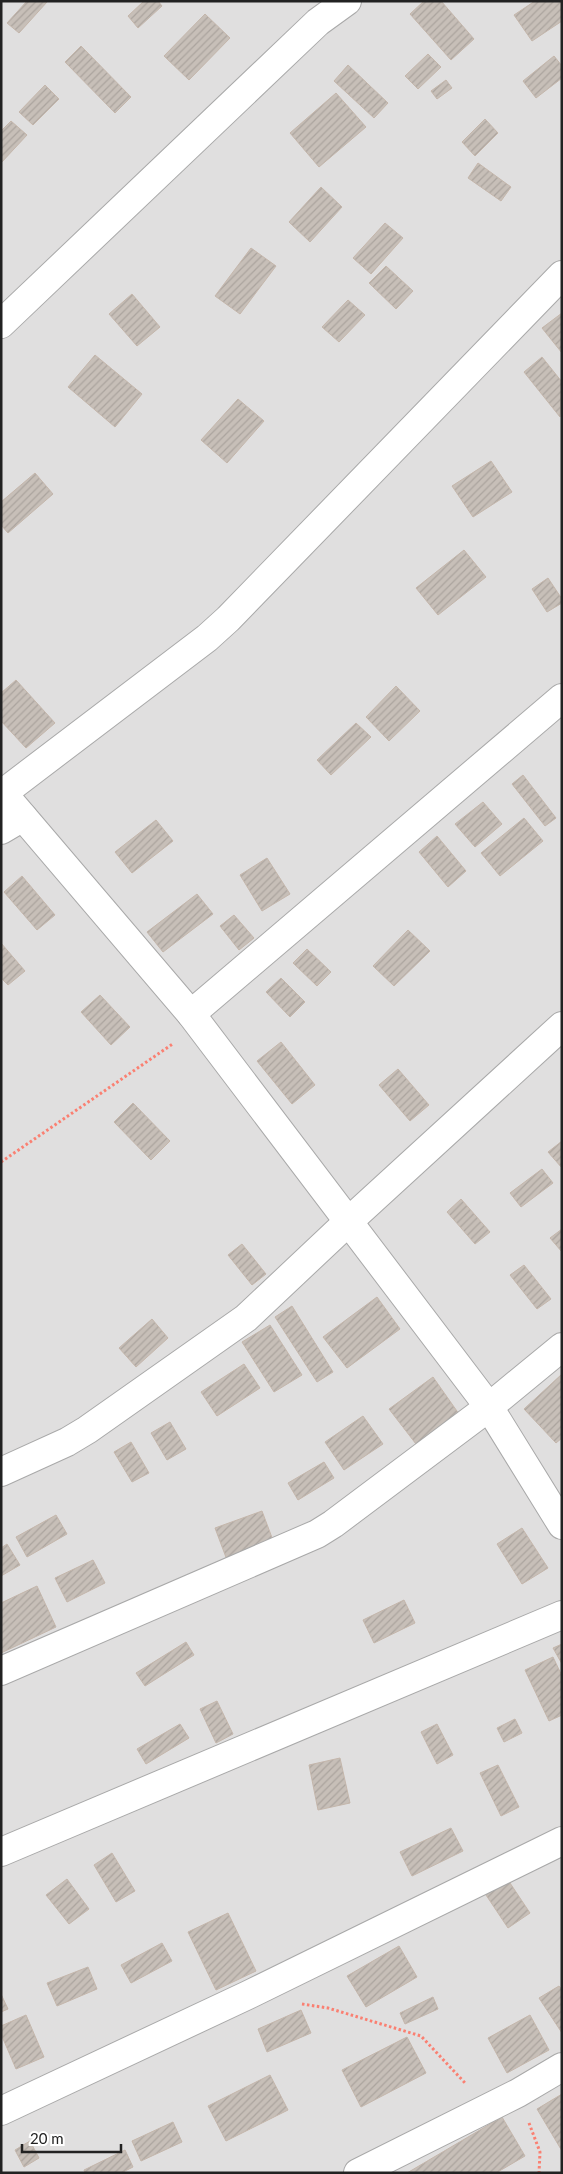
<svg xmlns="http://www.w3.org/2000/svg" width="563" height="2174" font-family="Lato,sans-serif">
	<defs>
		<pattern id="building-hatch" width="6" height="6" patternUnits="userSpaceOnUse" patternTransform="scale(1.25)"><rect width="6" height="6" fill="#c7bfb8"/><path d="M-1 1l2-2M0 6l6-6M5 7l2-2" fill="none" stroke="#aba49e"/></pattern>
	</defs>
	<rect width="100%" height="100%" fill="#f2efe9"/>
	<rect fill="#e0dfdf" x="1" y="1" width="561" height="2172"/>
	<g fill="url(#building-hatch)" stroke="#c4b6ab">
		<polygon points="27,1 47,2 19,33 7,23"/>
		<polygon points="144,1 158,1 162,6 138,28 128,16"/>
		<polygon points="424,1 441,1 474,39 451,60 410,14"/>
		<polygon points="535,1 562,1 562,21 532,41 514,15"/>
		<polygon points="205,14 230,38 189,80 164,56"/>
		<polygon points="81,46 131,97 115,113 65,62"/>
		<polygon points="428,54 441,67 418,89 405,76"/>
		<polygon points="554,56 562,66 562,78 536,98 523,81"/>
		<polygon points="348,65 388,103 374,118 334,81"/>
		<polygon points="446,80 452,88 437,99 431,91"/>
		<polygon points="45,85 59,99 33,125 19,112"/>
		<polygon points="336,93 366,127 319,167 290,133"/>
		<polygon points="485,119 498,133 475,156 462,142"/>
		<polygon points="11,121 27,135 1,163 1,131"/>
		<polygon points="478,163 511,187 501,201 468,178"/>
		<polygon points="321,187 342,207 310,242 289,222"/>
		<polygon points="385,223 403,238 371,274 353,258"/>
		<polygon points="251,248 276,266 240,314 215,296"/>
		<polygon points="386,266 413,291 396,309 369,283"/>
		<polygon points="132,294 160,327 137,346 109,314"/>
		<polygon points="348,300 365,315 339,342 322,327"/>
		<polygon points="562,313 562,353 542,328"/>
		<polygon points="95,355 142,394 115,427 68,387"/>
		<polygon points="542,357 562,382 560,417 524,372"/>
		<polygon points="238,399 264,421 227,463 201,440"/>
		<polygon points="491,461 512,492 473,517 452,486"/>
		<polygon points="35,473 53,494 8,533 1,525 1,502"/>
		<polygon points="464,550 486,577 438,615 416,588"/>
		<polygon points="548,578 562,599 562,603 547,612 532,589"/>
		<polygon points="16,680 55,723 26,748 1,721 1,693"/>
		<polygon points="396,686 420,711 389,741 366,717"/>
		<polygon points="356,723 371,737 331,775 317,760"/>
		<polygon points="523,775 556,818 545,826 512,784"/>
		<polygon points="483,802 502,824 475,847 455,824"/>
		<polygon points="524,818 543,841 500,876 481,853"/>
		<polygon points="156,820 173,841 132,873 115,852"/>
		<polygon points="437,836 466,871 448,887 419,852"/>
		<polygon points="267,858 290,894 262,911 240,875"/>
		<polygon points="22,876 55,915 37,930 4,892"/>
		<polygon points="197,894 213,914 163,952 147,932"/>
		<polygon points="234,915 254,938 239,950 220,926"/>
		<polygon points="408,930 430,951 394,986 373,966"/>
		<polygon points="1,943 25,971 8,985 1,978"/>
		<polygon points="307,949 331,972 317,986 293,963"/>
		<polygon points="281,978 305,1002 290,1017 266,992"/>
		<polygon points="100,995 130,1027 111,1045 81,1012"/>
		<polygon points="281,1042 315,1085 292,1104 257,1061"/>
		<polygon points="398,1069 429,1105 410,1121 379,1085"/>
		<polygon points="133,1103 170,1141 151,1160 114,1122"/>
		<polygon points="562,1141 562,1168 548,1152"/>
		<polygon points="542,1169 553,1183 521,1207 510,1193"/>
		<polygon points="461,1199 490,1232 475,1244 447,1212"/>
		<polygon points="562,1229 562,1252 550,1238"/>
		<polygon points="242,1244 266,1274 252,1285 228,1255"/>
		<polygon points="524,1265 551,1299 537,1309 510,1275"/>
		<polygon points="377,1297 400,1329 347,1368 323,1337"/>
		<polygon points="292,1306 333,1372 317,1382 275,1317"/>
		<polygon points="152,1319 168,1338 136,1367 119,1348"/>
		<polygon points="270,1325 302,1375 274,1392 242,1342"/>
		<polygon points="244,1364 260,1388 217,1416 201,1392"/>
		<polygon points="562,1374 562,1438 556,1443 524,1409"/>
		<polygon points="433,1377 459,1414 416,1444 389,1409"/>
		<polygon points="363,1416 383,1444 344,1470 325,1442"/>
		<polygon points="170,1422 186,1449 167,1460 151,1433"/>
		<polygon points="131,1442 149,1473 132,1482 114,1452"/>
		<polygon points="324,1462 334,1478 298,1500 288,1483"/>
		<polygon points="262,1511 274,1543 227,1560 215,1528"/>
		<polygon points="56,1515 67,1534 27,1557 16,1537"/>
		<polygon points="522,1528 548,1568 522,1584 497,1544"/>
		<polygon points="7,1544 20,1565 1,1576 1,1548"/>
		<polygon points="93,1560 105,1583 67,1602 55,1578"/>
		<polygon points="37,1586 56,1627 1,1653 1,1603"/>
		<polygon points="404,1600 415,1623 374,1643 363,1620"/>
		<polygon points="186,1642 194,1655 145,1686 136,1673"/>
		<polygon points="562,1644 562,1664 553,1648"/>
		<polygon points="553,1657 562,1676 562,1715 549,1721 525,1670"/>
		<polygon points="217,1701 233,1734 216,1743 200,1709"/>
		<polygon points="515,1719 522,1733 504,1742 497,1728"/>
		<polygon points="180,1724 189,1738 146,1764 137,1749"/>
		<polygon points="437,1724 453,1755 437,1764 421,1732"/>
		<polygon points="340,1758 350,1803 318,1810 309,1765"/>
		<polygon points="498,1765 519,1807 501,1816 480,1773"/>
		<polygon points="451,1828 463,1851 412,1876 400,1852"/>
		<polygon points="112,1853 135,1891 116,1902 94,1865"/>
		<polygon points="67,1879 89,1909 69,1924 46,1895"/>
		<polygon points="508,1880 530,1913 508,1928 486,1895"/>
		<polygon points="228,1913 256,1971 216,1990 188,1932"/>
		<polygon points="162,1943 172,1961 131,1983 121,1965"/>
		<polygon points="399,1946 417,1977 366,2007 347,1976"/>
		<polygon points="88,1967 97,1989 57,2006 47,1983"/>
		<polygon points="559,1986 562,1990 562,2033 539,1998"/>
		<polygon points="1,1994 8,2009 1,2012"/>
		<polygon points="433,1997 438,2009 405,2024 400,2013"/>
		<polygon points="301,2010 311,2033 267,2052 258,2029"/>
		<polygon points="26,2015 44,2057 16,2069 1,2034 1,2026"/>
		<polygon points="530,2015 549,2050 507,2073 488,2038"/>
		<polygon points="407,2037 426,2073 361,2107 342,2070"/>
		<polygon points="270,2075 288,2110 226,2141 208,2106"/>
		<polygon points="562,2094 562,2151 537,2109"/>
		<polygon points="502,2117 525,2156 496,2173 407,2173"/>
		<polygon points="173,2122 182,2142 141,2161 132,2141"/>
		<polygon points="30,2141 39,2158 24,2167 15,2150"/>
		<polygon points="125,2150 133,2167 121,2173 85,2173 84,2170"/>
	</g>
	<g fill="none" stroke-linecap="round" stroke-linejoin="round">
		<defs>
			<g id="minor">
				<polyline points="1,324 318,22 347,1"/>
				<polyline points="1,791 191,1014 489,1407 562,1525"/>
				<polyline points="3,793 207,638 228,619 562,275"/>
				<polyline points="1,830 23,817"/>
				<polyline points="191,1014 562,698"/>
				<polyline points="1,1472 67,1442 87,1430 246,1318 349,1221 562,1026"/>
				<polyline points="1,1671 317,1534 333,1524 489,1407 562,1347"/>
				<polyline points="1,1852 562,1615"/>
				<polyline points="1,2111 248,1995 562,1841"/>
				<polyline points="358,2173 518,2093 562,2067"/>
			</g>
		</defs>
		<use href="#minor" stroke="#a9a9a9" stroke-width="30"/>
		<g stroke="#fa8072" stroke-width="3" stroke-dasharray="2.5 2.5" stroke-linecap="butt">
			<polyline points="1,1162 174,1043"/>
			<polyline points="302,2004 328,2008 421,2036 466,2084"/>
			<polyline points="529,2123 540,2152 539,2173"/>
		</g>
		<use href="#minor" stroke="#fff" stroke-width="28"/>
	</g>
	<rect width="563" height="2174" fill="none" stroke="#222222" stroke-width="5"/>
	<path d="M22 2144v8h99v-8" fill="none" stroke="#222222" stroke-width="2.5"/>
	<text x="30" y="2144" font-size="15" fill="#222222" stroke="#ffffff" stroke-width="4" paint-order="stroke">20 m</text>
</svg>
